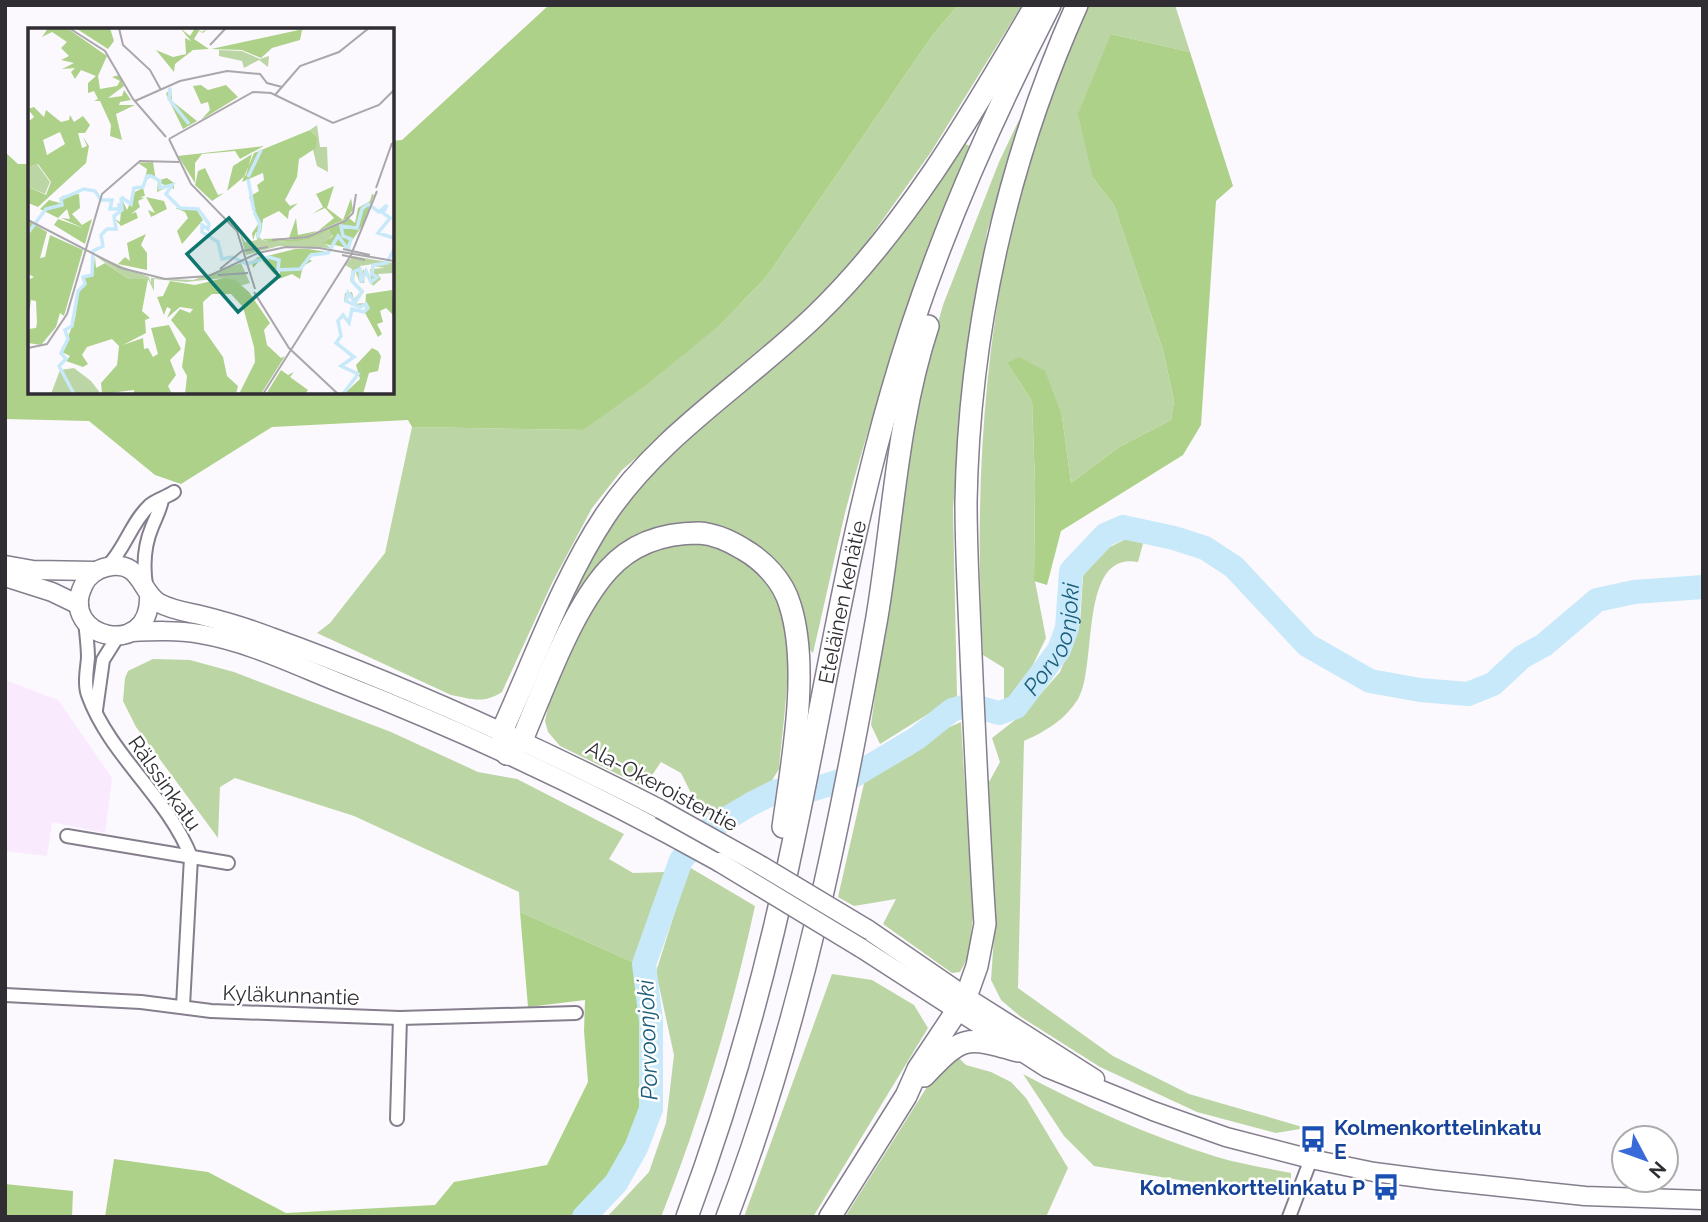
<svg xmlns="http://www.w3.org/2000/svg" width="1708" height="1222" font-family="Raleway,sans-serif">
	<rect width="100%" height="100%" fill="#fbf9fd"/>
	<polygon fill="#f9eafe" points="5,680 58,700 112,778 105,833 52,822 47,856 5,851"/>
	<g fill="#bcd5a4">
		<path d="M958 5H1022L931 152 859 253 791 326 622 470 592 508 552 583 502 692C484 704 471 699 451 695L317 633 330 623 385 553 412 427 583 430 721 324 767 276 932 36Z"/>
		<path d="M1087 5H1175L1190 52 1111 34 1093 178 1114 205 1163 350 1174 401 1171 420 1119 447 1071 483 1062 416 1007 363 1032 401 1035 483 1034 576 1046 638 1019 693 1004 703V668L983 655C972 466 987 273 1049 93 1059 63 1075 34 1087 5Z"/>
		<polygon points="1019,120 1021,126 987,232 968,353 953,508 957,696 880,744 871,725 898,525 920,387 943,305 999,162"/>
		<path d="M963 143 970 146C925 267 877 388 845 513 834 559 824 606 813 653L807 647 789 580 673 526 638 534 610 555 529 686 592 552 633 492 682 443 795 348Z"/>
		<path d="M1132 536 1144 540 1138 562C1078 550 1098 667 1078 699 1065 720 1046 731 1024 741L1018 988 1113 1056 1189 1094 1306 1128 1276 1133 1197 1112 1100 1067 1021 1017 1001 1000 991 980 994 937 989 782 1000 762 992 738 1023 714 1060 672 1080 624 1083 576 1104 550Z"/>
		<path d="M674 543C686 543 700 541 712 544 742 552 771 578 783 606 796 636 782 732 779 769L771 782 709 815 696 803 681 773 661 762 644 787 560 746 548 732 545 721 550 698 596 598 637 556Z"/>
		<polygon points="153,659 190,660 234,672 391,732 478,772 517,779 624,834 609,859 633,873 665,872 637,964 520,912 519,892 354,816 235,778 220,787 218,838 136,727 123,701 125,678 128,671"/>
		<polygon points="961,722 973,916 969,955 960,972 952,973 883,924 896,899 854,906 838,897 865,779 912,755 943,730"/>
		<path d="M689 867 755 906C732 1012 701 1116 661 1217H607L649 1172 666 1123 674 1055 656 972Z"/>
		<polygon points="832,974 872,980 914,1005 928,1028 813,1217 744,1217"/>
		<polygon points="955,1054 966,1065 991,1072 1011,1082 1026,1098 1068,1168 1046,1217 845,1217 932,1079"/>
		<path d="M1023 1074C1085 1107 1149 1136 1217 1157 1241 1164 1266 1168 1291 1173V1187L1204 1184 1094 1166 1064 1136Z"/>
	</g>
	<g fill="#aed189">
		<polygon points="549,5 958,5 932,36 767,276 721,324 646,385 583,430 412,427 408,420 272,427 181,484 155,475 89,421 5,419 5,152 18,164 30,164 30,392 392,392 392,141 402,140"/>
		<polygon points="1111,34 1190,52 1233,186 1216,201 1201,425 1183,455 1061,531 1047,585 1034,581 1035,483 1032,401 1007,363 1019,357 1045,371 1062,416 1071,483 1119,447 1171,420 1174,401 1163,350 1114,205 1093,178 1078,114"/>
		<polygon points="520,912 637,964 643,1024 641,1114 624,1152 607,1179 573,1217 105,1217 114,1159 208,1172 286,1213 435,1205 454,1182 547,1165 588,1082 584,1031 585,1000 528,1007"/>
		<polygon points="5,1184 73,1191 72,1217 5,1217"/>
	</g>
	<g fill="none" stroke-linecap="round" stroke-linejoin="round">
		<path stroke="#c8e9fa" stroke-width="24" id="s1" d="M584 1217 616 1183 636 1148 651 1109V1021L644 964 681 860 709 829 751 804 777 791 801 793 850 778 917 738 952 710 970 705 999 713 1016 707 1059 650 1067 628 1071 571 1105 535 1123 527 1174 538 1205 548 1234 567 1307 645 1370 681 1420 690 1468 694 1493 684 1522 657 1544 645 1597 600 1634 592 1703 587"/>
		<defs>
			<g id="street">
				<path d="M107 567C125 549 131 523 149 506 155 500 167 497 174 492"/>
				<path d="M146 585C143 565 144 546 152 527 156 517 160 510 162 500"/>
				<path d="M85 620C86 633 88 645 88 658 87 669 84 684 88 695 110 756 168 797 191 857L183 1006"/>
				<polyline points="96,710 103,660 118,636"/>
				<polyline points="67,836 228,863"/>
				<polyline points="5,995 141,1002 211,1011 400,1018 576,1013"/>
				<polyline points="397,1119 400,1018"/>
				<polyline points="1289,1217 1311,1159"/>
			</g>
			<g id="primary">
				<polyline points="5,565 33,570 95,571"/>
				<polyline points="5,577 52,592 79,605"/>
				<path d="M149 595C152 661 58 638 83 586 87 576 97 569 107 567 141 559 140 592 159 603 172 610 186 612 200 615 224 621 248 628 271 637 404 685 533 744 660 809"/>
				<path d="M131 632C154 631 177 630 200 634 248 642 295 665 340 683 470 734 597 794 719 862"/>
				<polyline points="867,929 966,997 1095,1079"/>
				<polyline points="861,948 1047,1068 1153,1111 1226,1137 1311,1159 1374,1172 1436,1180 1585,1196 1703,1200"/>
			</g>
			<g id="highway">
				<path d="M507 754 522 740C544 688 571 611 608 570 632 543 664 533 699 533 715 534 730 541 743 549 764 561 783 581 790 605 810 668 792 762 783 827"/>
				<path d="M507 754 502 731C534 661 563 579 605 516 659 435 747 382 816 315 905 229 969 119 1031 13"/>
				<path d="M924 1076C963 1035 965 1036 1018 1051"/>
				<path id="s2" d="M687 1217C732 1096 767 970 793 843 825 693 848 542 891 394 929 260 986 129 1050 5"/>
				<path d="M727 1217C801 1023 841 821 877 617 893 520 897 420 928 326"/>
				<path d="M830 1217 906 1096 918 1069 966 997 977 966 985 924C979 834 975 745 971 655 969 604 966 553 966 502 969 331 1007 161 1077 5"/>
			</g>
		</defs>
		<use href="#street" stroke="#847e8d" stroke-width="16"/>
		<use href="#primary" stroke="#847e8d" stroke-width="21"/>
		<use href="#highway" stroke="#847e8d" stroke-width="24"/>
		<use href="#street" stroke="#fff" stroke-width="12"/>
		<use href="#primary" stroke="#fff" stroke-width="18"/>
		<use href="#highway" stroke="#fff" stroke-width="21"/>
		<defs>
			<g id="primary-bridge">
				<polyline points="660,809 762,866 867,929"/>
				<polyline points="719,862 861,948"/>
			</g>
		</defs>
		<use href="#primary-bridge" stroke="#847e8d" stroke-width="21" stroke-linecap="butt"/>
		<use href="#primary-bridge" stroke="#fff" stroke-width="18"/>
	</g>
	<defs>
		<symbol id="bus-bare" viewBox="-9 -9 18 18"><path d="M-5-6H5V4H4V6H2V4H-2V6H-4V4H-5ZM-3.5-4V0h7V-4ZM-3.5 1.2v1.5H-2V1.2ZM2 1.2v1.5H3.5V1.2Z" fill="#1a4fb4" stroke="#fff" stroke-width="2.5" paint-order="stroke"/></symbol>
	</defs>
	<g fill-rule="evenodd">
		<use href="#bus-bare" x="1294" y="1120" width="38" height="38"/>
		<use href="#bus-bare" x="1367" y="1168" width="38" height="38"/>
	</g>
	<g text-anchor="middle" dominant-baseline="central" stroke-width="5" stroke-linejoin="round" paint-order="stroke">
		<g font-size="21" fill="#302d33" stroke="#fff">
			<text stroke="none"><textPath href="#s2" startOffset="635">Eteläinen kehätie</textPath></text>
			<text transform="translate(165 783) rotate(55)">Rälssinkatu</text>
			<text transform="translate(662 786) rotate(28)">Ala-Okeroistentie</text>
			<text transform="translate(291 995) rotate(2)">Kyläkunnantie</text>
		</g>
		<g font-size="21" font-weight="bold" fill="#164399" stroke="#fff" text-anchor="start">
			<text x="1334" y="1127">Kolmenkorttelinkatu<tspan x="1334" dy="24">E</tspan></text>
			<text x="1365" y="1187" text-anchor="end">Kolmenkorttelinkatu P</text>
		</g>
		<g font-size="23" font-style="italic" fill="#1b5e7c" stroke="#fff">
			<text stroke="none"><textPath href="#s1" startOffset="849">Porvoonjoki</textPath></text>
			<text transform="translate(647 1040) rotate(-92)">Porvoonjoki</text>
		</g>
	</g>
	<g transform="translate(28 28)">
		<rect width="366" height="366" fill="#fbf9fd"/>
		<path d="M191 22 214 23 232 31 241 28 240 39 231 32 216 40 214 33 191 28ZM289 97 292 119H299L300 144 289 138 285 122 289 109 282 102ZM9 136 22 154 17 166 0 159V139ZM302 202 305 207 296 215 303 220 251 218 218 227 212 205 217 214 229 212 228 204 234 212 255 214ZM66 227 121 249 123 255V250L165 252 213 235 222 255 212 258 196 250 158 254 126 251V263L120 251H101ZM325 228 359 234 332 238 333 252 335 241 343 253 342 241 357 240 345 238 366 234V245L350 246 353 251 345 258 337 246 336 255H332L327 243 326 253 336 263 328 275 321 268 320 272 324 276 336 275 333 280 316 273 317 265 324 264 326 271 334 262 322 253 324 241 317 237ZM46 340 63 353 73 366H23L32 342Z" fill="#bcd5a4"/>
		<path d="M20 0H39L79 28 70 48 72 61 89 58 92 53 84 49 91 47 96 58 80 70 94 68 96 62 103 72 92 74 91 77H107L88 86 94 112 82 108 83 97 72 73H66L70 71 66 63 60 65V55L68 48 53 42 47 51 43 44 47 40 34 41 46 35 33 32 41 28 33 20 39 14 24 4 14 9ZM66 0H82L86 13 80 21 49 1ZM152 0 162 8 167 0 174 4 180 0 175 5 171 3 166 11 181 21 165 22 147 36 146 44 128 22 145 29 158 26 157 10 163 13ZM280 0 274 2 272 12 244 20 233 30 214 22 183 21ZM173 57 180 62 198 57 210 69 173 92 182 82 180 74 173 76 165 58ZM143 59 144 73 169 93 155 101 138 66ZM6 79 16 89 18 82 33 94 41 92 42 87 46 94 55 88 62 97 57 105H50L54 120 59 118 55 109 61 118 58 135 10 179 0 175V159L18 167 23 154 10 136 0 139V94L6 89 0 81ZM32 104 37 116 19 127 15 112ZM282 102 289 109 288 120 271 131 269 149 257 172 262 178 270 175 261 183 260 191 251 183 235 191 233 205 228 204 225 212 224 205 231 195 221 169 231 163 229 157 236 152 235 145 214 154 226 125ZM236 118 212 131 207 123 174 126 167 135V155L150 128ZM224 126 218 147 199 163 205 138ZM125 134 128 153 139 150 146 155V161L132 155 131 160 140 159 129 164 130 154 123 149 118 152 123 147 117 151 119 141 110 135ZM177 140 190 167 196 165 184 173 167 157 170 143ZM306 158 299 180 315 192 323 170 325 182 318 191 290 203 306 190 297 180 284 186 295 179 288 166ZM115 160 117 168 112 169 116 170 110 173 112 179 103 186 108 184 110 190 93 198 87 191 92 194 94 171 99 182 107 164ZM51 166 52 180 44 186 54 197 64 191 57 216 26 197 30 191 55 200 33 190 42 191 39 181 30 190 12 181 21 172 32 175 34 168ZM344 166 346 167 336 195 319 220 307 217V212L304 218 295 215 305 208 301 202 282 210 270 213 243 214 234 211 261 210 268 190 270 207 289 203 279 208 243 213 280 210 321 190 327 195 330 180 342 173ZM118 169 136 173 139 181 123 189 120 182 127 185ZM147 180 168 181 175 192 154 216 149 203 160 190 157 184ZM2 194 19 204 12 230 17 229 22 207 55 222 36 288 32 285 28 299 13 317 0 315V301L8 300 9 295 8 273 3 272 0 293V252L6 249 0 246ZM118 206 113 217 119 225V242L90 236 97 229 102 233 99 215ZM267 221H280L299 224 282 226 272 240 264 241H251L252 232 239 228ZM67 228 68 240 77 235 101 251H120L114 283 122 290 117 292 118 305 95 317 115 310 116 321 120 320 125 329 130 326 123 300 141 297 153 321 142 332 148 347 140 358 144 366H106V362L74 366 73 355 89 337 91 318 84 311 59 319 54 327 60 336 55 339 38 333 42 328 34 324 47 291 51 263 57 258 56 249 65 247ZM230 229 250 232 253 242 272 241 280 231 284 233 275 238 272 251 264 246 251 251 252 243 246 246 233 231 225 240 224 234ZM196 250 207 252 221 264 242 295 236 302 239 317 253 330 257 328 233 366H211L227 334 226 319 215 279 203 266H184L175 274 176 302 195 329 199 348 210 358 208 366H157L159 348 154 339 158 311 143 292 152 281 162 285 165 281 152 279 139 290 143 281 139 279 136 287 129 269 135 268 142 253 167 257ZM364 262 366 288 358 280 352 283 355 294 349 296 354 306 350 309 337 285 338 266ZM344 320 350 323 353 328 350 343 341 345 335 366H316L332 351 328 337ZM253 342 260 347 266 344 262 349 280 362 277 366H238Z" fill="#aed189" fill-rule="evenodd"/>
		<path fill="none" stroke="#c8e9fa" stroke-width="3.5" d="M142 60 141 71 161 96M220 149 233 122M220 151 226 183M93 169 103 176 106 160 115 159 119 148H123L132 153V160L144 157 138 166 152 180 170 181 181 196 180 201 174 197V204L190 214 194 231 204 229 219 236 241 229 251 232 250 242 272 241 283 227 300 225 310 208 320 221 323 211 315 208 313 198 329 200 334 181 340 176 351 184 359 177 355 185 362 190 350 205 366 210M226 184 232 196 230 210M0 205 18 181 34 177 33 171 56 161 67 163 73 172H84L82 181H91V175M46 366 31 338 38 331 33 325 40 311 37 302 44 298 50 263 57 256 55 249 64 247 65 223 75 218 73 207 79 201H88L86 188 94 182 93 169M315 366 330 346 313 338 326 329 308 315 313 308 310 293 315 287 321 295 324 281 336 284 340 280 338 276 332 279 318 273 320 265 327 274 334 264 324 253 325 244 332 241 333 254 338 243 343 254 349 249 344 246 345 237 359 235 366 221"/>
		<path fill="none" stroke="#aaa7ac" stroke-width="2" d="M41 0 77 23 105 71 138 109M91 0 95 17 122 42 133 62M182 17 198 0M247 67 272 38 311 24 341 0M107 73 152 53 199 43 232 46 239 55 254 59M141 111 225 64 243 65 305 95 351 77 366 62M141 111 163 156 209 203 227 261M348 160 364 115M0 192 93 240 137 251 181 248 230 225 258 219 291 220 366 233M244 212 279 209 317 193 325 185 328 166M315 221 342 227M314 227 337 232M192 241 214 223 240 219M190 247 220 245M226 264 261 320 310 366M0 320 19 316 39 286 74 166 112 133 151 134M235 366 323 227 349 163"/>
		<path fill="#0f766e" fill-opacity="0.15" stroke="#0f766e" stroke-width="3.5" d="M201 190 251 248 210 284 159 226Z"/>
		<rect width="366" height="366" fill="none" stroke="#302d33" stroke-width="3.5"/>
	</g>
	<rect width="1708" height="1222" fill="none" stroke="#302d33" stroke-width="14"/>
	<g transform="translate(1645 1159) rotate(131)"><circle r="33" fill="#ffffff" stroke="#acabad" stroke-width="2"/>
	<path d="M0-5L12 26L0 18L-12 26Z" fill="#386ada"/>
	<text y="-10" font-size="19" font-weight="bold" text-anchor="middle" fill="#302d33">N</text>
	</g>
</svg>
